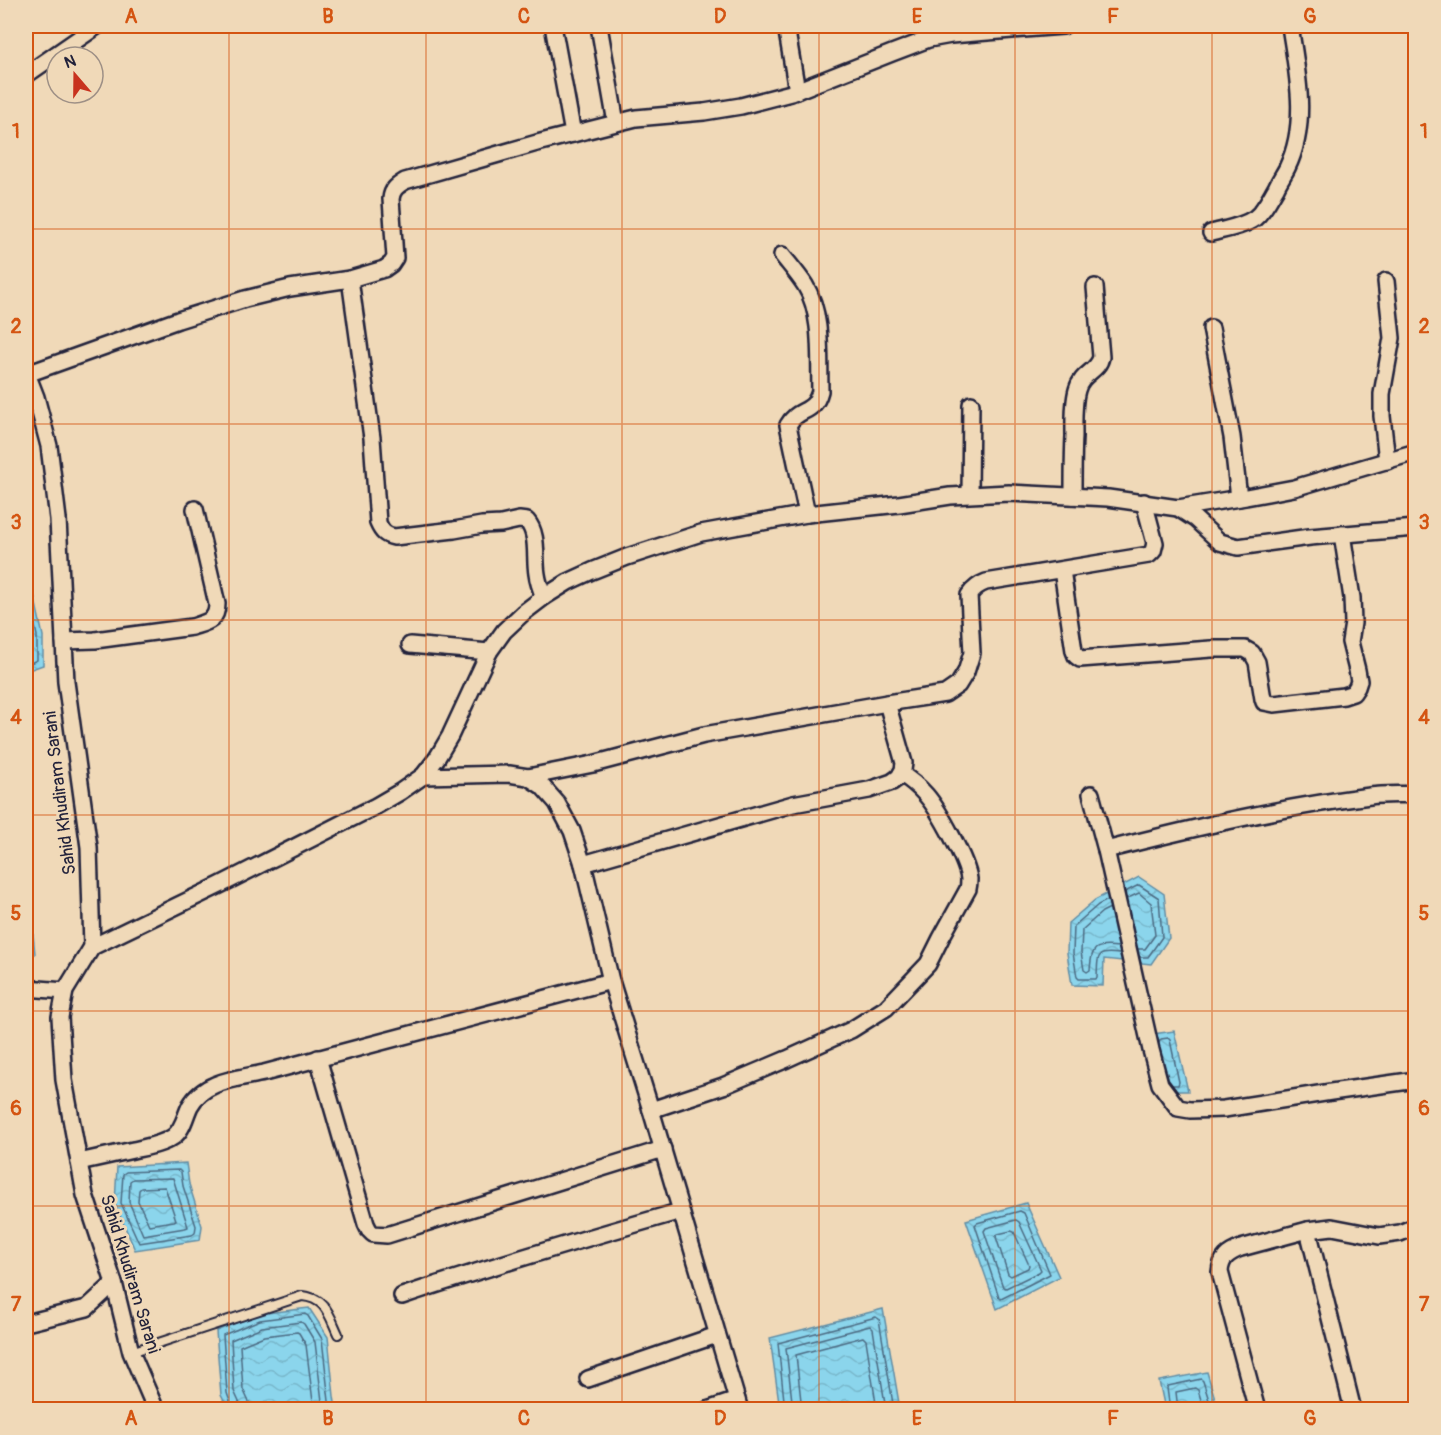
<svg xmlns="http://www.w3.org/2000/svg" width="1441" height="1435" font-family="Pangolin,sans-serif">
	<defs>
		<pattern id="water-waves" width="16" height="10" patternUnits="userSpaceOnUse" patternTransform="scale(1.5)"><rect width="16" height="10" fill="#8bd5ec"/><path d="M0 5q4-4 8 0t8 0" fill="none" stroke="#78b7cb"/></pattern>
	</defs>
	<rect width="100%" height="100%" fill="#f0d9b8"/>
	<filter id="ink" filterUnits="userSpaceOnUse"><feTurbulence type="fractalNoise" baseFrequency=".0167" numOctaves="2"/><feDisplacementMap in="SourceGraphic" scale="12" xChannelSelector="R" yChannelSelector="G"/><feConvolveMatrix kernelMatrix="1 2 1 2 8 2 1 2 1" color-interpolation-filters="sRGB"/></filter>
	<g filter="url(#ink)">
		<g fill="url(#water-waves)" stroke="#618da5" stroke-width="1.5">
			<polygon points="26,538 29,572 43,636 43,665 26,671"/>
			<polygon points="26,863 35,954 26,955"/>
			<polygon points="1139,877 1164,894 1169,938 1151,964 1104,959 1103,986 1072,985 1067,953 1068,923 1095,900"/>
			<polygon points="1174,1031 1188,1091 1162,1091 1153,1034"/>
			<polygon points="186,1163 189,1184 202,1226 200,1240 135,1250 115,1204 117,1167"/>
			<polygon points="1026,1203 1059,1277 997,1309 966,1220"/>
			<polygon points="309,1308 328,1337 334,1396 336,1409 228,1409 221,1395 216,1331 258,1314"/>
			<polygon points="883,1309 900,1409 780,1409 770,1338"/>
			<polygon points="1207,1372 1218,1409 1165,1409 1159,1381"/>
		</g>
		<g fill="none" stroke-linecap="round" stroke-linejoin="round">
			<g stroke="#4c6a82" stroke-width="1.5">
				<polyline points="26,583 37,636 37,660 26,665"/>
				<polyline points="1125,892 1139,885 1159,898 1162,937 1148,957 1139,957"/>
				<polyline points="1126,899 1139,893 1151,903 1155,935 1145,949 1138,949"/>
				<path d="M1108 900 1098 905 1074 926 1073 953 1077 977 1079 979H1096L1097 977C1098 954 1096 951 1120 954"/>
				<path d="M1110 908 1102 912 1082 930 1081 952 1084 970 1087 972 1090 970C1092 947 1094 944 1119 947"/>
				<polyline points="1159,1043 1161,1039 1168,1038 1170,1040 1179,1082 1178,1085 1172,1085"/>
				<polygon points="179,1170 181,1172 183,1186 196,1226 195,1233 192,1235 139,1243 121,1203 123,1174 126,1172"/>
				<polygon points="173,1178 188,1227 185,1228 143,1235 129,1202 130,1181 133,1179"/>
				<polygon points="165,1187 176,1220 174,1221 149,1225 138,1201 139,1190 141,1188"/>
				<polygon points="1020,1211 1024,1213 1050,1274 1001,1299 999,1297 975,1225 977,1223"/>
				<polygon points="1016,1220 1019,1222 1041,1270 1039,1272 1006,1288 1003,1287 984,1231 986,1228"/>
				<polygon points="1011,1231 1014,1232 1029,1265 1028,1268 1011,1276 1008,1274 996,1237 998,1234"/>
				<polyline points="233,1410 227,1393 223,1335 260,1320 305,1314 308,1316 322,1339 330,1410"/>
				<polyline points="240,1410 240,1404 234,1391 231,1340 262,1327 301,1322 304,1324 315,1342 323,1410"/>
				<polyline points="250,1410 249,1402 243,1389 240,1346 264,1336 297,1332 299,1333 306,1345 314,1410"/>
				<polyline points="785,1410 778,1343 876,1317 879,1319 894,1410"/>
				<polyline points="793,1410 786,1348 870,1326 873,1329 886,1410"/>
				<polyline points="802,1410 796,1355 863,1337 866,1340 877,1410"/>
				<polyline points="1170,1410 1167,1388 1168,1386 1201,1379 1203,1381 1212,1410"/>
				<polyline points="1178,1410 1176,1392 1195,1388 1198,1390 1204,1410"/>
			</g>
			<defs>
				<path id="service" d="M131 1352 302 1296C326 1298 329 1315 338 1334"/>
				<g id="minor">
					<polyline points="599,26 616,123"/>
					<polyline points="786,26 797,91"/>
					<polyline points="554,31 573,134"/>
					<polyline points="26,75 97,26"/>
					<path d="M1211 233C1226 229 1242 227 1255 218 1264 211 1270 198 1276 188 1279 181 1284 174 1287 168 1309 123 1297 72 1290 26"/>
					<path d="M782 255C789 264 798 274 805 285 823 314 819 357 820 391 814 415 798 407 788 425L807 514"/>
					<path d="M350 279 372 438 378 523C382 532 385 535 394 537L454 530 482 525 501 524 519 520 527 521C539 535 534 556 537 574 538 582 541 590 544 597"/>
					<polyline points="1386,281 1392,338 1382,394 1382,416 1387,461"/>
					<polyline points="1211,328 1232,437 1239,498"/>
					<polyline points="26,371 36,397 49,446 58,519 66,682 89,847 92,947 65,991 60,1017 64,1080 85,1195 114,1283 131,1352 156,1410"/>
					<path d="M27 374 178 320 245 299 290 288 350 279 384 269 391 264 395 258 391 199C392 189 397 186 405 181L537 143 636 118 704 112 741 106 791 93 892 53 929 39 951 35 1063 26"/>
					<polyline points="970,494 971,404"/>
					<path d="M1073 496C1073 476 1073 456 1074 436 1074 421 1073 404 1077 390 1082 372 1098 372 1101 357L1095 287"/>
					<polyline points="1178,508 1246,497 1294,488 1416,452"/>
					<polyline points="1062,570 1074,651 1076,656 1080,659 1211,649 1245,649 1252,653 1257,662 1263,699 1264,702 1274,704 1344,696 1353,693 1357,687 1359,681 1357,670 1350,642 1353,623 1352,598 1342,534"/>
					<path d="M64 641 95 640 192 627C207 622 217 621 217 604L195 509"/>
					<polyline points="410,645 489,652"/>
					<polyline points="423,776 509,774 528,777 542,786 557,803 572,831 583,864 611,981 651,1110 740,1410"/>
					<path d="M528 777 593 764 704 735 887 703 945 694 958 685 966 672 972 653 969 595C974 588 978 585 986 582L1149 555 1153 551 1155 543 1144 502"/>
					<polyline points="1091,794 1106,850 1151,1050 1160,1084 1178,1108 1190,1110 1224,1109 1331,1092 1416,1080"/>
					<path d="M1106 850C1193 828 1281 807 1370 796 1385 794 1400 795 1416 794"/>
					<polyline points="583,864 793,804 869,790 892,782 899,777 903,770 904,763 887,703"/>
					<polyline points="92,947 220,885 376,806 400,792 423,776 437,758 450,736 489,652 504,631 523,613 544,597 568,582 592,571 627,557 701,533 807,514 899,504 950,496 1009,493 1108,498 1178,508 1195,519 1220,542 1238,547 1310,537 1416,528"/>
					<polyline points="26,988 65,991"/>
					<polyline points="318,1058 366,1224 369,1230 373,1234 387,1235 663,1149"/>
					<path d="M651 1110 723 1086 787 1059 851 1030 886 1008 928 964 941 938 968 889C969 885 969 883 969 879 967 861 939 810 926 795 919 787 911 780 901 774"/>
					<path d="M79 1162C97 1158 115 1154 133 1150 146 1147 161 1145 173 1137 183 1130 185 1116 190 1106 204 1080 238 1079 264 1073L611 981"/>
					<polyline points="1308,1230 1353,1410"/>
					<path d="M402 1296C494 1265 587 1238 681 1211"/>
					<polyline points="26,1323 87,1308 114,1283"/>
					<polyline points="588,1379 717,1335"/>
					<polyline points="707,1410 737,1400"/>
					<path d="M1257 1410 1220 1272C1221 1258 1228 1253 1241 1248L1308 1230 1332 1227 1379 1236 1400 1233 1416 1226"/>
				</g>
			</defs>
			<use href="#service" stroke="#22223b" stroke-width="12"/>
			<use href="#minor" stroke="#22223b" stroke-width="20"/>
			<use href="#service" stroke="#f0d9b8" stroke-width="8"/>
			<use href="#minor" stroke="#f0d9b8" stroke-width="15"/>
		</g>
	</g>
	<path fill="none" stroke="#d45411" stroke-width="1.5" stroke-opacity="0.55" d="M229 26V1410M426 26V1410M622 26V1410M819 26V1410M1015 26V1410M1212 26V1410M26 229H1416M26 424H1416M26 620H1416M26 815H1416M26 1011H1416M26 1206H1416"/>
	<g text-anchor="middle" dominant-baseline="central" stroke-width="6" stroke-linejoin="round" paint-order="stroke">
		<g font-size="18" fill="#22223b" stroke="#f0d9b8">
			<text transform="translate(60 793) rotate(-97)">Sahid Khudiram Sarani</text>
			<text transform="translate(130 1274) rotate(73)">Sahid Khudiram Sarani</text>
		</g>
	</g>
	<rect width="1441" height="1435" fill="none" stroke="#f0d9b8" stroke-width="66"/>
	<g transform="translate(75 75) rotate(340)"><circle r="28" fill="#f0d9b8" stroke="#9e9086" stroke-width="1.5"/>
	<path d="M0-4.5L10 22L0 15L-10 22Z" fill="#c8321e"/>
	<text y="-9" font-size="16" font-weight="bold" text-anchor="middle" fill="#22223b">N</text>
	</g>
	<rect x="33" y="33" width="1375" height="1369" fill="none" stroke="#d45411" stroke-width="2"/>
	<g font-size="20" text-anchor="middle" font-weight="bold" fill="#d45411">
		<text x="131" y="23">A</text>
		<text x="328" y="23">B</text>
		<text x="524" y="23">C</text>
		<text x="720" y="23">D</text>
		<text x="917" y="23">E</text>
		<text x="1113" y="23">F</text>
		<text x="1310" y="23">G</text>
		<text x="16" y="138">1</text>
		<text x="1424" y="138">1</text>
		<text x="16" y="333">2</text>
		<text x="1424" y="333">2</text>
		<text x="16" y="529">3</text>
		<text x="1424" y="529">3</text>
		<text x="16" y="724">4</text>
		<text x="1424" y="724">4</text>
		<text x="16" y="920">5</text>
		<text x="1424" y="920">5</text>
		<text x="16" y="1115">6</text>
		<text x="1424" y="1115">6</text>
		<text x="16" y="1311">7</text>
		<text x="1424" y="1311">7</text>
		<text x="131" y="1425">A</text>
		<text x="328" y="1425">B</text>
		<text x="524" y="1425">C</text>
		<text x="720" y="1425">D</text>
		<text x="917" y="1425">E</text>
		<text x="1113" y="1425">F</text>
		<text x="1310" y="1425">G</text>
	</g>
</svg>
